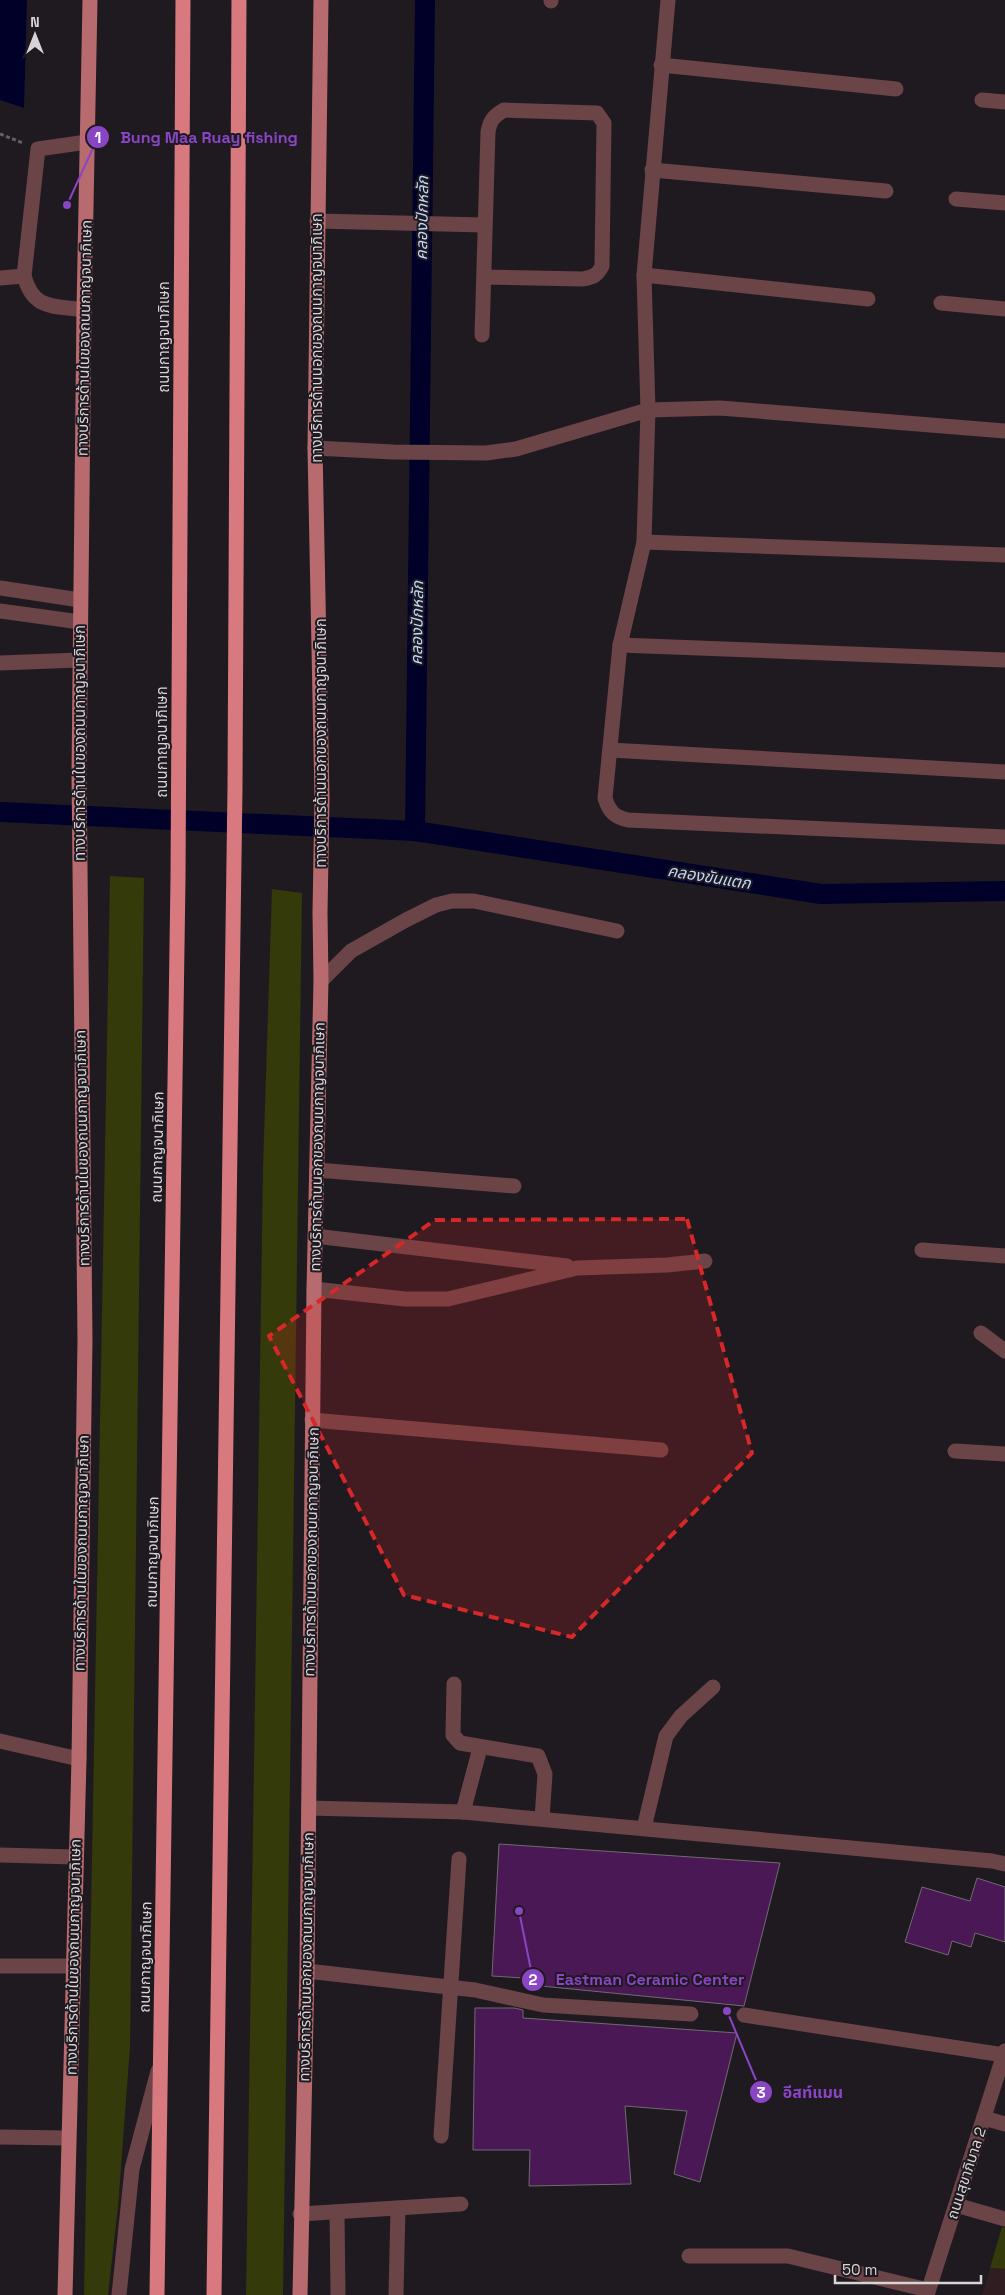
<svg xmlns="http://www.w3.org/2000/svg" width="1005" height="2295" font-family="'Space Grotesk','Noto Sans Thai',sans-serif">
	<rect width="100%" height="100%" fill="#1f1a20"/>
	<polygon fill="#301d22" points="990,2268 1005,2269 1005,2295 982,2295"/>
	<g fill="#343a09">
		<polygon points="110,876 144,878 130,2047 118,2207 108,2295 84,2295"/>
		<polygon points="272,889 302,893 283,2295 246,2295 263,1168"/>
		<polygon points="1002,2227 1005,2228 1005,2269 990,2268"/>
	</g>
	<polygon fill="#000029" points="0,0 27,0 24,108 0,100"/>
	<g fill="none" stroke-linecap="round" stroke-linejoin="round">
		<g stroke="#000029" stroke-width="20">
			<polyline points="0,812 415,831 821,894 1005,891"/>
			<polyline points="415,831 425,0"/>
		</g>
	</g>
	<g fill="#4b1856" stroke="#706a71">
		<polygon points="499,1844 780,1863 744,2006 541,1986 539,1979 492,1976"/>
		<polygon points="977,1878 1005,1887 1005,1942 975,1933 971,1947 952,1941 948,1955 905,1942 922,1887 970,1901"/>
		<polygon points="475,2008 514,2008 523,2010 523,2018 737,2033 700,2182 674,2174 687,2111 625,2106 631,2184 529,2186 530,2150 473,2150"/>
	</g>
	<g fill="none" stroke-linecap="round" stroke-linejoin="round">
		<polyline stroke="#645f64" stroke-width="3" stroke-dasharray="4 2.5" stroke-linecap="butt" points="0,134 23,143"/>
		<g stroke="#6a4446" stroke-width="15">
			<path d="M668 0 644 275 648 410 644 542 620 645 605 798C609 811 614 817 628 820L1005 837"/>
			<polyline points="551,1 551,0"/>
			<polyline points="661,65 896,89"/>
			<polyline points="982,100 1005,102"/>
			<polyline points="652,170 886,191"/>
			<polyline points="956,199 1005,203"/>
			<polyline points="317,221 484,225"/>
			<polyline points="644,275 868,299"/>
			<polyline points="0,278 24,276"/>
			<polyline points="941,303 1005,309"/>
			<path d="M84 310C53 305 34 311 24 276L38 149 87 142"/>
			<path d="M482 335 488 132C490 120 494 116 504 110L597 113 604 123 602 266C597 276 593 277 583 279L484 277"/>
			<polyline points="315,448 393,452 486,453 516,449 648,410 720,408 1005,431"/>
			<polyline points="644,542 1005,555"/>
			<polyline points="0,588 80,600"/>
			<polyline points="0,611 80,622"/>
			<polyline points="620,645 1005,660"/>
			<polyline points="0,663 79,660"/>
			<polyline points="610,750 1005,772"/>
			<polyline points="321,981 351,951 406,920 436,905 452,901 474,901 617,931"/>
			<polyline points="317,1170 514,1186"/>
			<polyline points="315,1236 567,1266"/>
			<polyline points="922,1250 1005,1256"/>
			<polyline points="314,1289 405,1299 448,1299 577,1268 667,1265 705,1261"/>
			<polyline points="981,1333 1005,1351"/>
			<polyline points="312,1420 661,1450"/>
			<polyline points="955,1451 1005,1454"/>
			<polyline points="454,1684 453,1735 460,1743 538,1756 545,1774 542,1819"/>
			<polyline points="0,1741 79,1759"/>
			<polyline points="309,1808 463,1812 992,1861 1005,1864"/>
			<polyline points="463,1812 480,1748"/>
			<polyline points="644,1828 666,1736 681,1716 713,1687"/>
			<polyline points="0,1855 75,1857"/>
			<polyline points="0,1966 73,1966"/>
			<polyline points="307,1971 475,1990 543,2005 691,2014"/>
			<polyline points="744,2015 1004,2055"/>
			<polyline points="984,2118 1005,2124"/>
			<polyline points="441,2136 459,1859"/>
			<polyline points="0,2137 68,2138"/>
			<polyline points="956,2205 1005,2219"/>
			<polyline points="337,2212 338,2295"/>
			<polyline points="300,2214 461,2204"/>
			<polyline points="689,2256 788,2256 928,2290"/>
			<polyline points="119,2295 132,2169 158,2071"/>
			<polyline points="396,2295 398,2208"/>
			<polyline points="927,2295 1005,2051"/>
		</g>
		<g stroke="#b86b6f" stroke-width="15">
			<polyline points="65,2295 79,1759 85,1339 79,773 84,310 90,0"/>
			<polyline points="300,2295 307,1971 314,1289 321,981 320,913 322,798 315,448 321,0"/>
		</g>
		<g stroke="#d7797f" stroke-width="15">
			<polyline points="157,2295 178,879 183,0"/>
			<polyline points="214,2295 235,787 239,0"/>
		</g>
	</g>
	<path fill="#d62828" fill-opacity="0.2" stroke="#d62828" stroke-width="4" stroke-dasharray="10 6" stroke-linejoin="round" d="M687 1219 752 1453 572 1637 404 1595 269 1336 435 1220Z"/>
	<g text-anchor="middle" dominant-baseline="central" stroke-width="4" stroke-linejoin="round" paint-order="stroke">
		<g font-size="15" fill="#d7d3d7" stroke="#1f1a20">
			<text transform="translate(163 337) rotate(-90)">ถนนกาญจนาภิเษก</text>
			<text transform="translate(84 338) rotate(-89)">ทางบริการด้านในของถนนกาญจนาภิเษก</text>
			<text transform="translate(316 338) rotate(-90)">ทางบริการด้านนอกของถนนกาญจนาภิเษก</text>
			<text transform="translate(161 742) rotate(-90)">ถนนกาญจนาภิเษก</text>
			<text transform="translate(79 743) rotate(-90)">ทางบริการด้านในของถนนกาญจนาภิเษก</text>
			<text transform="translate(320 743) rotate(-90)">ทางบริการด้านนอกของถนนกาญจนาภิเษก</text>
			<text transform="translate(157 1147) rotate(-89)">ถนนกาญจนาภิเษก</text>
			<text transform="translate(317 1147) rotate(-89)">ทางบริการด้านนอกของถนนกาญจนาภิเษก</text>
			<text transform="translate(82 1148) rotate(-91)">ทางบริการด้านในของถนนกาญจนาภิเษก</text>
			<text transform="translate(152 1552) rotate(-89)">ถนนกาญจนาภิเษก</text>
			<text transform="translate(311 1552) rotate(-89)">ทางบริการด้านนอกของถนนกาญจนาภิเษก</text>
			<text transform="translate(81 1553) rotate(-89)">ทางบริการด้านในของถนนกาญจนาภิเษก</text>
			<text transform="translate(73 1957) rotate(-89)">ทางบริการด้านในของถนนกาญจนาภิเษก</text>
			<text transform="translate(145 1957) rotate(-89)">ถนนกาญจนาภิเษก</text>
			<text transform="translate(306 1957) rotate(-89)">ทางบริการด้านนอกของถนนกาญจนาภิเษก</text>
			<text transform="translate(966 2173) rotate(-72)">ถนนสุขาภิบาล 2</text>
		</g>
		<g font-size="16" font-style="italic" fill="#c1d8fe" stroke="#1f1a20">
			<text transform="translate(422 218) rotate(-89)">คลองปักหลัก</text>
			<text transform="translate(417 623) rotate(-89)">คลองปักหลัก</text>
			<text transform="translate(709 877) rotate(9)">คลองขันแตก</text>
		</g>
	</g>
	<path fill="none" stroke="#8945c3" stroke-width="2" d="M67 205L98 137M519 1911L533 1980M727 2011L761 2092"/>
	<g fill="#8945c3" stroke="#1f1a20" stroke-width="2">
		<circle cx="67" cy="205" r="5"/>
		<circle cx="519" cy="1911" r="5"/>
		<circle cx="727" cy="2011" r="5"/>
		<circle cx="98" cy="137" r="12"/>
		<circle cx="533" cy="1980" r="12"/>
		<circle cx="761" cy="2092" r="12"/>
	</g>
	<g font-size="15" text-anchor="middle" font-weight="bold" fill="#fff">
		<text x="98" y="143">1</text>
		<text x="533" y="1985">2</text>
		<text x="761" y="2098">3</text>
	</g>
	<g font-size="16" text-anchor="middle" font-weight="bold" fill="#8945c3" stroke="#1f1a20" stroke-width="4" stroke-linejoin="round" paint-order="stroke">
		<text x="209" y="143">Bung Maa Ruay fishing</text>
		<text x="650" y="1985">Eastman Ceramic Center</text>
		<text x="813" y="2098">อีสท์แมน</text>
	</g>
	<g transform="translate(35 35)" stroke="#1f1a20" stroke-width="4" paint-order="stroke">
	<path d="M0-4L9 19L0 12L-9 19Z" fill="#d7d3d7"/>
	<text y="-8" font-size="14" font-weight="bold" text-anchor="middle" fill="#d7d3d7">N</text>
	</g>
	<path d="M835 2275v8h146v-8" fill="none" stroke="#d7d3d7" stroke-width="2.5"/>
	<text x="842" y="2275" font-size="15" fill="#d7d3d7" stroke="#1f1a20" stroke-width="4" paint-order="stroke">50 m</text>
</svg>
